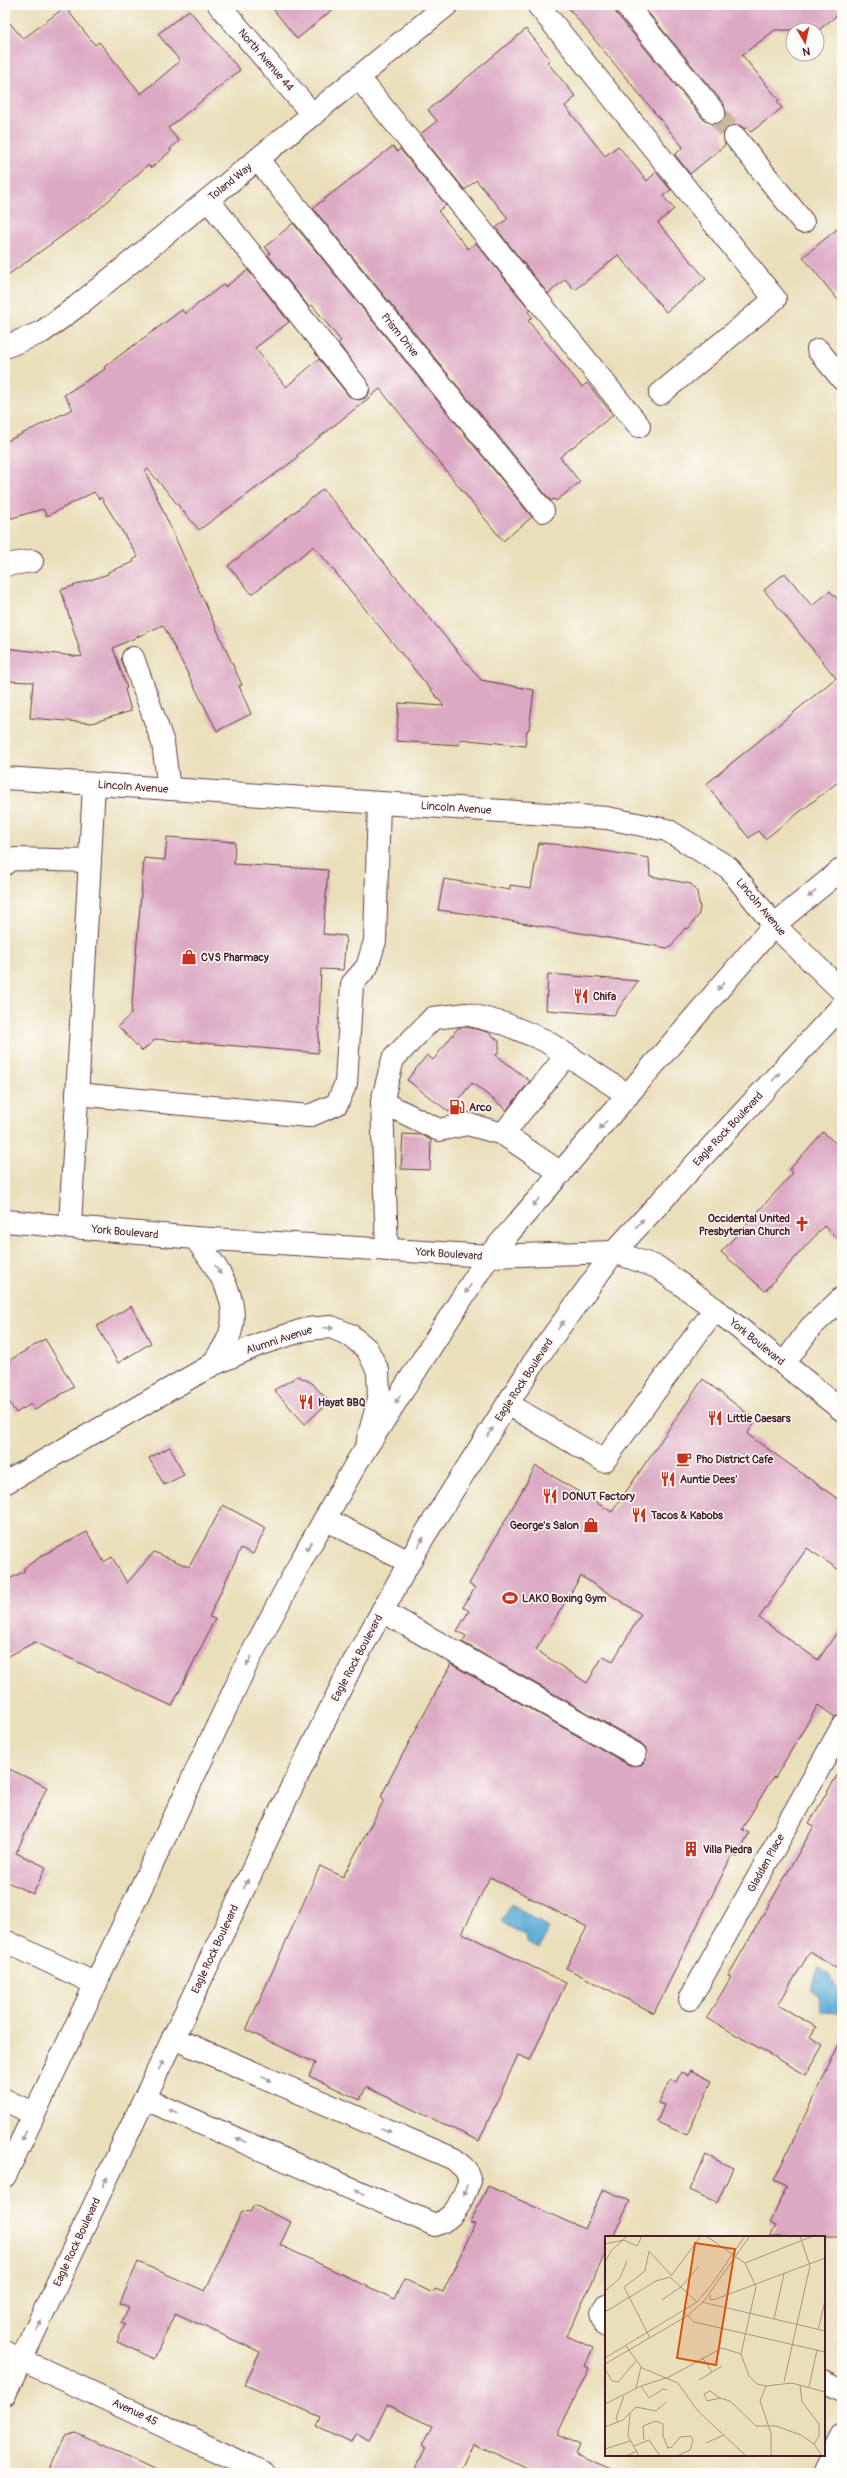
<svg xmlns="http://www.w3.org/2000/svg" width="847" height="2478" font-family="Pangolin,sans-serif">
	<rect width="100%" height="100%" fill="#fdfcf7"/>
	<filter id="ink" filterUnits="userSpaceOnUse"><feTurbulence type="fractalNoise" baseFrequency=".025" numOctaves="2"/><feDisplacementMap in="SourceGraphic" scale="8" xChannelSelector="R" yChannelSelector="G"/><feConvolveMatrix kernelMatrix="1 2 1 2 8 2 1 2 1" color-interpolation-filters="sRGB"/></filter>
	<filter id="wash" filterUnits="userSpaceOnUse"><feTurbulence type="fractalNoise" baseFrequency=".012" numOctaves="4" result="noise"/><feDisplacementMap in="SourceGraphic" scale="16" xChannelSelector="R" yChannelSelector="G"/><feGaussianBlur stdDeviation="0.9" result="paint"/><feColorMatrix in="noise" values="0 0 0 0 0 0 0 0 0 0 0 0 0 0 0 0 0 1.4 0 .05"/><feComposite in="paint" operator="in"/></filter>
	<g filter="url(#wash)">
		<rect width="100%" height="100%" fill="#eadfbb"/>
		<g fill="#5eacd7" stroke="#546681">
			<polygon points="512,1904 549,1928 539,1949 527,1943 526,1936 503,1923 502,1920"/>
			<path d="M819 1967C836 1978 842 1993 840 2013L820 2012 819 1996 811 1989Z"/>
		</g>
		<g id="blocks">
			<g fill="#dca9c3" fill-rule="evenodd">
				<polygon points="270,5 338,5 297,39"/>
				<polygon points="566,5 614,5 616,13 704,120 716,124 726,117 724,104 642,5 842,5 842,11 819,30 775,30 742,55 779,100 777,102 782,108 751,132 747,127 745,129 739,125 728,127 723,133 725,145 690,174 675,155 683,147"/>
				<polygon points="65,7 95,45 99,42 141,94 180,61 158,34 189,10 240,70 168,128 179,141 170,149 171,151 151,168 148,165 98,210 5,277 5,17 23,39"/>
				<polygon points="526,29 550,59 547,62 576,97 565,106 605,156 618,146 647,181 656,172 671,190 663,196 674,209 658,223 706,279 666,312 618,255 575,290 565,279 548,294 496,228 508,218 476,180 465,190 420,134 437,121 428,110"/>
				<polygon points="393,146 397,152 400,149 446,205 438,211 468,249 476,243 530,310 528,312 532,317 528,321 582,387 587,383 613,415 560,457 580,482 556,501 554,499 551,501 313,208"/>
				<polygon points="293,223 532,517 503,541 380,389 297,455 297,458 199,530 148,469 145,471 242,685 239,686 251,714 217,731 163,625 113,648 127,688 125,689 131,711 92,723 30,718 33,682 5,681 5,648 82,657 61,590 108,574 108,572 134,562 133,560 138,557 101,497 99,499 94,492 47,516 43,509 5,520 5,442 73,409 64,395 105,369 104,367 182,310 185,314 224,284 225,287 248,270 289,322 255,348 286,387 319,359 349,396 359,400 365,398 369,393 370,386 338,343 341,341 312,305 309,307 268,255 270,253 265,247"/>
				<polygon points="842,225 842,305 803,257"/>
				<polygon points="323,489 481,680 534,690 529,730 527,730 525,746 460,739 459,745 396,741 399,703 444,706 314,546 252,594 228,566"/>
				<polygon points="785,573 812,606 830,591 842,604 842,779 765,839 758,831 749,838 706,784 836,678 764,590"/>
				<polygon points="167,837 235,842 234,864 328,870 323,934 346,936 343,970 321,969 318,1053 156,1039 142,1051 118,1026 131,1014 144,858 165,860"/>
				<polygon points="539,843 563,845 649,858 650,876 691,884 697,892 700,908 698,916 688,929 685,928 671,947 667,948 470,914 438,910 444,879 510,890 510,885 531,888"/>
				<polygon points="548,974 638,981 614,1015 546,1010"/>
				<polygon points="466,1027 488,1032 499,1041 499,1051 496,1055 530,1081 507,1110 472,1083 449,1112 407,1080 427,1055 433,1060 458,1028"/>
				<polygon points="823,1132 842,1149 842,1242 824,1226 765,1291 721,1252 793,1173 789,1170"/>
				<polygon points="403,1134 421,1135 431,1140 430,1170 401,1169"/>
				<polygon points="131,1306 151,1343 118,1363 97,1326"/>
				<polygon points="45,1339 74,1387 35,1410 31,1404 16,1413 5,1395 5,1363"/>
				<polygon points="298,1376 312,1383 329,1402 305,1424 274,1390"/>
				<path d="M703 1379 753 1418 750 1421 754 1424 747 1434 842 1502V1572L807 1548 759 1618 818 1660 842 1625V1715L835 1717 818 1705 775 1778 773 1777 742 1829 749 1833 737 1857 732 1855 654 2013 566 1968 587 1927 490 1877 462 1933 566 1983 530 2060 518 2055 479 2141 366 2087 360 2100 309 2076 315 2063 246 2030 320 1866 343 1877 384 1800 381 1798 388 1782 451 1664 629 1765H641L646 1760V1748L641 1743 462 1642 466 1636 457 1631 469 1611 463 1607 475 1588 469 1584 536 1466 612 1512ZM581 1576 641 1614 613 1661 603 1656 587 1683 536 1650Z"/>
				<polygon points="170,1447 184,1475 164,1485 149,1458"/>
				<polygon points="223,1505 266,1528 253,1554 241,1548 209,1617 215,1619 172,1706 35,1642 5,1658 5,1581 25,1571 23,1569 43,1555 87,1532 104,1562 112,1557 127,1583 154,1552 189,1567"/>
				<polygon points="5,1767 47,1787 16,1853 46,1867 33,1894 5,1881"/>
				<polygon points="842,1767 842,1972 810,1952 778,2005 816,2027 810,2037 823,2045 806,2075 707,2018 731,1977 728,1976 814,1826 809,1823"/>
				<polygon points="842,2038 842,2237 770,2237 776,2226 769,2223 787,2186 774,2180"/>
				<polygon points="690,2070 712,2081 687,2135 657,2122 664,2105 658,2103 671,2080 676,2082 681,2072 688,2075"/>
				<polygon points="706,2155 733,2168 717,2203 690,2190"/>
				<polygon points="488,2186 584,2229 603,2189 630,2201 613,2237 606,2237 606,2252 567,2336 593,2348 585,2366 589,2368 557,2435 580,2445 576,2455 618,2473 536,2473 473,2443 459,2473 413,2473 425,2448 422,2446 432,2426 387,2405 370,2440 356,2433 351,2443 317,2427 321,2417 245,2385 260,2352 175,2313 154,2359 117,2342 125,2325 121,2323 129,2307 120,2303 138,2262 205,2291 242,2211 250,2212 254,2205 291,2222 280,2245 394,2299 404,2279 433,2293 435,2289 443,2292 475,2224 470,2223"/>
				<polygon points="76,2433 160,2473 48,2473 65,2436"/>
			</g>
		</g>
	</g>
	<g filter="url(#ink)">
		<use href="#blocks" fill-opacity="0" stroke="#623c41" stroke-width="1"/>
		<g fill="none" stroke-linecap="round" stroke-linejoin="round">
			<polyline stroke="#cab99e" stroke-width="22" stroke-dasharray="22 11" stroke-linecap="butt" points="714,112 735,137"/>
			<defs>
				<g id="minor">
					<polyline points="219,5 313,115"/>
					<polyline points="538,5 775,299 660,394"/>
					<polyline points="626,5 714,112"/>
					<polyline points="359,78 639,426"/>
					<polyline points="735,137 803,222"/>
					<polyline points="258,160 543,511"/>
					<polyline points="208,200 358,388"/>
					<polyline points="5,347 42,332 76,307 447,5"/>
					<polyline points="818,350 842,379"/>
					<polyline points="5,565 32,561"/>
					<polyline points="133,658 163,743 169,789"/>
					<polyline points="5,778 607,818 667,830 729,868 774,925 842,991"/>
					<polyline points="5,864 9,860 17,859 90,861"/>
					<polyline points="77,1094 309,1116 337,1104 346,1083 352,984 367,967 375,941 379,803"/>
					<polyline points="382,1102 439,1130 467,1124 503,1134 561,1173"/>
					<polyline points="503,1134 567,1055"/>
					<polyline points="70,1226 94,785"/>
					<path d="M195 1238C217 1268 244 1301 228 1339 224 1348 217 1357 212 1365"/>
					<polyline points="387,1250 382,1102 393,1059 433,1018 467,1014 505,1024 544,1040 628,1095"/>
					<polyline points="614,1252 657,1267 715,1309 842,1410"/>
					<polyline points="784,1364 810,1328 842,1298"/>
					<polyline points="508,1404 604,1461 715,1309"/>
					<polyline points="5,1483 212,1365 260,1344 307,1329 331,1327 350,1335 367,1349 378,1371 379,1399 368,1439"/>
					<polyline points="382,1611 635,1754"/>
					<polyline points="5,1941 96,1984"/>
					<polyline points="690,1999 842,1727"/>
					<path d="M145 2099 435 2225C458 2216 460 2202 470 2181L466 2170 454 2159 173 2038"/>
					<polyline points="5,2100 34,2114"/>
					<polyline points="606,2305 602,2313 606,2326"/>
					<polyline points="5,2352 264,2473"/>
					<polyline points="824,2381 842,2390"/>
					<polyline points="824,2473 842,2436"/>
				</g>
				<g id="major">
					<polyline points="5,1221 195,1238 489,1256 614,1252"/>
					<polyline points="325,1519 409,1562"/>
					<polyline points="5,2176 248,1661 301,1561 357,1462 489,1256 774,925 842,869"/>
					<polyline points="5,2394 287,1797 352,1665 424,1536 534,1362 614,1252 842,1006"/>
				</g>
			</defs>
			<use href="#minor" stroke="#623c41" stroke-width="24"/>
			<use href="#major" stroke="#623c41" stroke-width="24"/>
			<use href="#minor" stroke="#fff" stroke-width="22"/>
			<use href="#major" stroke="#fff" stroke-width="22"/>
		</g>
		<defs><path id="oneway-solid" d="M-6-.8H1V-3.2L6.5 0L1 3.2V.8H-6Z"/></defs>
		<g fill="#ae9aa0">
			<use href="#oneway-solid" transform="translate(812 894) rotate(140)"/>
			<use href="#oneway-solid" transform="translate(721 986) rotate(131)"/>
			<use href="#oneway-solid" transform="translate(776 1077) rotate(-47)"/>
			<use href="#oneway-solid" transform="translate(603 1125) rotate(131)"/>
			<use href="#oneway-solid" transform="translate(536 1202) rotate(131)"/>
			<use href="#oneway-solid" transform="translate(640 1223) rotate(-47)"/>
			<use href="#oneway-solid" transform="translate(218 1270) rotate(58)"/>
			<use href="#oneway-solid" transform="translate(468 1289) rotate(123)"/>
			<use href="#oneway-solid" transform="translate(561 1325) rotate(-54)"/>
			<use href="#oneway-solid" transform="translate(328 1328) rotate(2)"/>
			<use href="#oneway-solid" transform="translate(398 1399) rotate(123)"/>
			<use href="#oneway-solid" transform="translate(490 1432) rotate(-58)"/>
			<use href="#oneway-solid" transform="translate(421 1542) rotate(-60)"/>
			<use href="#oneway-solid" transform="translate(309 1546) rotate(120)"/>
			<use href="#oneway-solid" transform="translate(249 1661) rotate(116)"/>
			<use href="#oneway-solid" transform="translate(246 1884) rotate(-65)"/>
			<use href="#oneway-solid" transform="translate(161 2065) rotate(-65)"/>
			<use href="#oneway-solid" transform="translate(267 2079) rotate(23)"/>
			<use href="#oneway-solid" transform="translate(173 2111) rotate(-157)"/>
			<use href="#oneway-solid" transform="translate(386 2130) rotate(23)"/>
			<use href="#oneway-solid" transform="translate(24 2136) rotate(115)"/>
			<use href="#oneway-solid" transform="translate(241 2140) rotate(-156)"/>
			<use href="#oneway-solid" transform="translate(105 2182) rotate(-65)"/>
			<use href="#oneway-solid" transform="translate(465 2190) rotate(114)"/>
			<use href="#oneway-solid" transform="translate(360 2192) rotate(-156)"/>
			<use href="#oneway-solid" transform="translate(38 2325) rotate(-65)"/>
		</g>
	</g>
	<defs>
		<symbol id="shop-bare" viewBox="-9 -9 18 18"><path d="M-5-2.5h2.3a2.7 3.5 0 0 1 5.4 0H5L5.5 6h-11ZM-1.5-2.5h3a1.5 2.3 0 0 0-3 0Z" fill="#c8321e" stroke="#fdfcf7" stroke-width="2.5" paint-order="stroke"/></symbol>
		<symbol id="restaurant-bare" viewBox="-9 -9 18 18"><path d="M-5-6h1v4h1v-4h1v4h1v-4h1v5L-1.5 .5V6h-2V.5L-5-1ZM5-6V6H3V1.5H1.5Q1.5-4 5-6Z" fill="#c8321e" stroke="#fdfcf7" stroke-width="2.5" paint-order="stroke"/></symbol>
		<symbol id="fuel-bare" viewBox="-9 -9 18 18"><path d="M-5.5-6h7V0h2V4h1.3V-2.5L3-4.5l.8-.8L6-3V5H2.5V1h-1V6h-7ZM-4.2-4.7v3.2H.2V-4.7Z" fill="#c8321e" stroke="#fdfcf7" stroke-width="2.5" paint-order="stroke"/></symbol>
		<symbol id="church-bare" viewBox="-9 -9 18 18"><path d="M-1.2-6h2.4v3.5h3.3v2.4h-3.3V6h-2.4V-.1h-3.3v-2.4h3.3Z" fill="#c8321e" stroke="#fdfcf7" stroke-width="2.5" paint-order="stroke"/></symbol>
		<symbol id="cafe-bare" viewBox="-9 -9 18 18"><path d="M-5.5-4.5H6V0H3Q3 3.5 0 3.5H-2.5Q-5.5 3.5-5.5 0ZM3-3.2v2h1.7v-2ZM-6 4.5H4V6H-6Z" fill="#c8321e" stroke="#fdfcf7" stroke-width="2.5" paint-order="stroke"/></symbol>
		<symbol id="stadium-bare" viewBox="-9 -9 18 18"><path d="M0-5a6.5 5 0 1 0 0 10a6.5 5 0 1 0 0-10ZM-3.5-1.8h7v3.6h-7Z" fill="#c8321e" stroke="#fdfcf7" stroke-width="2.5" paint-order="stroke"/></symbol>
		<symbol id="building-bare" viewBox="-9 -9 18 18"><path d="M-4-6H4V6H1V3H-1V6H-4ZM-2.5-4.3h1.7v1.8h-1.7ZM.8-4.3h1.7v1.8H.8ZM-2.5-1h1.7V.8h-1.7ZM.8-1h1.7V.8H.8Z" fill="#c8321e" stroke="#fdfcf7" stroke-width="2.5" paint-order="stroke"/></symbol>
	</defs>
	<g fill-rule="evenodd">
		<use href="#shop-bare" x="178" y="946" width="22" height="22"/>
		<use href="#restaurant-bare" x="570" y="985" width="22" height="22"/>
		<use href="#fuel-bare" x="446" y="1096" width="22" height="22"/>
		<use href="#church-bare" x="791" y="1213" width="22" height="22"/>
		<use href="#restaurant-bare" x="295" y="1391" width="22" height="22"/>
		<use href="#restaurant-bare" x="704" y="1407" width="22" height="22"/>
		<use href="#cafe-bare" x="673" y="1448" width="22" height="22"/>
		<use href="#restaurant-bare" x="657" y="1468" width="22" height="22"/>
		<use href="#restaurant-bare" x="539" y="1485" width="22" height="22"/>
		<use href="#restaurant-bare" x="628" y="1504" width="22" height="22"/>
		<use href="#shop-bare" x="580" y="1514" width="22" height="22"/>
		<use href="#stadium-bare" x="499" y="1587" width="22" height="22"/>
		<use href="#building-bare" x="680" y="1838" width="22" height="22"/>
	</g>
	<g text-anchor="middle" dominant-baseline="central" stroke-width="3" stroke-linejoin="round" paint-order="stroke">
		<g font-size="11" fill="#4a1f2b" stroke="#fdfcf7">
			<text transform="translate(266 60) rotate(49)">North Avenue 44</text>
			<text transform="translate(230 182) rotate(-39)">Toland Way</text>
			<text transform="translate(400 335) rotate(51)">Prism Drive</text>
			<text transform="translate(133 787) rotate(4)">Lincoln Avenue</text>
			<text transform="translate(456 808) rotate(4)">Lincoln Avenue</text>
			<text transform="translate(761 907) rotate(50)">Lincoln Avenue</text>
			<text transform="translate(728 1129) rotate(-47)">Eagle Rock Boulevard</text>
			<text transform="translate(125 1232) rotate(5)">York Boulevard</text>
			<text transform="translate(449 1254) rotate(4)">York Boulevard</text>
			<text transform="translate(279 1340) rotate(-18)">Alumni Avenue</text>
			<text transform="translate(757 1342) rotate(39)">York Boulevard</text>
			<text transform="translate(524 1380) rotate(-57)">Eagle Rock Boulevard</text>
			<text transform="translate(357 1658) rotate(-62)">Eagle Rock Boulevard</text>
			<text transform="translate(766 1863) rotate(-61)">Gladden Place</text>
			<text transform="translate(215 1949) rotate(-65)">Eagle Rock Boulevard</text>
			<text transform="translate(77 2242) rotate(-65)">Eagle Rock Boulevard</text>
			<text transform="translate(135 2412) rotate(25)">Avenue 45</text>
		</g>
		<g font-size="11" font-weight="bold" fill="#4a1f2b" stroke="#fdfcf7" text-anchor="start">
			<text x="201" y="957">CVS Pharmacy</text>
			<text x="593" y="996">Chifa</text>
			<text x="469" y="1107">Arco</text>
			<text x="790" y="1218" text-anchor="end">Occidental United<tspan x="790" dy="13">Presbyterian Church</tspan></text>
			<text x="318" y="1402">Hayat BBQ</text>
			<text x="727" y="1418">Little Caesars</text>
			<text x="696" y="1459">Pho District Cafe</text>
			<text x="680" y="1479">Auntie Dees'</text>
			<text x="562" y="1496">DONUT Factory</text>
			<text x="651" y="1515">Tacos &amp; Kabobs</text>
			<text x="579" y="1525" text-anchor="end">George's Salon</text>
			<text x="522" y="1598">LAKO Boxing Gym</text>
			<text x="703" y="1849">Villa Piedra</text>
		</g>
	</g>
	<g transform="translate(605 2236)">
		<rect width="220" height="220" fill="#eadfbb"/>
		<path fill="none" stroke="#aa9281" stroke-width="1" d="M101 0 127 18M0 8 19 4 32 10 37 0M44 15 40 35 19 51 45 102M44 15 66 39M131 21 140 27 151 51 136 118M0 26 6 15 22 0M140 27 208 0M66 40 96 0M0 55 15 42 22 25M105 59V64L111 63 220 22M57 64 77 50 94 30M97 66 220 95M0 76 51 45 65 41 92 66M79 76 89 86 220 116M169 83 179 38M213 94 220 65M21 110 37 132 73 147 92 174 141 220M97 121 107 136M0 122 92 66 107 48 140 0M0 128 82 80 98 66 145 0M0 133 7 145 13 146 31 125M94 144 117 130M179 146 205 30 195 0M195 149 197 166 214 188V200L209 208M36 150 44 162 58 153 62 154M161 150 155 165 166 197V220M204 151 212 114M31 152 36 131M115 162 102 165 99 158 105 155 115 162 125 165 151 190H171L196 199 209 208 217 220M0 168 36 150 64 141 117 112 136 118 144 140 152 148 161 150 187 147 220 156M25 177 23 200 34 220M13 186 11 182 19 160M0 191 18 184 31 171 51 175 61 166M39 204 38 190 51 185 58 188V200L63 212 67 211 75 201 86 200 88 204 85 214 72 220M101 207 119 199M29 210 44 204 55 220M0 213 25 205M21 220 32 215"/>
		<path fill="#d8530f" fill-opacity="0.15" stroke="#d8530f" stroke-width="2" d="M90 7 130 13 111 129 72 122Z"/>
		<rect width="220" height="220" fill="none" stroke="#4a1f2b" stroke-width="2"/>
	</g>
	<rect width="847" height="2478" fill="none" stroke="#fdfcf7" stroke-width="20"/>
	<g transform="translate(805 42) rotate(171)"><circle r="19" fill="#fdfcf7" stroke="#b5a4a5"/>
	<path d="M0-3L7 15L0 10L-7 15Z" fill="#c8321e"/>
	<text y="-6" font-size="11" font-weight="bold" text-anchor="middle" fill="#4a1f2b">N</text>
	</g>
</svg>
